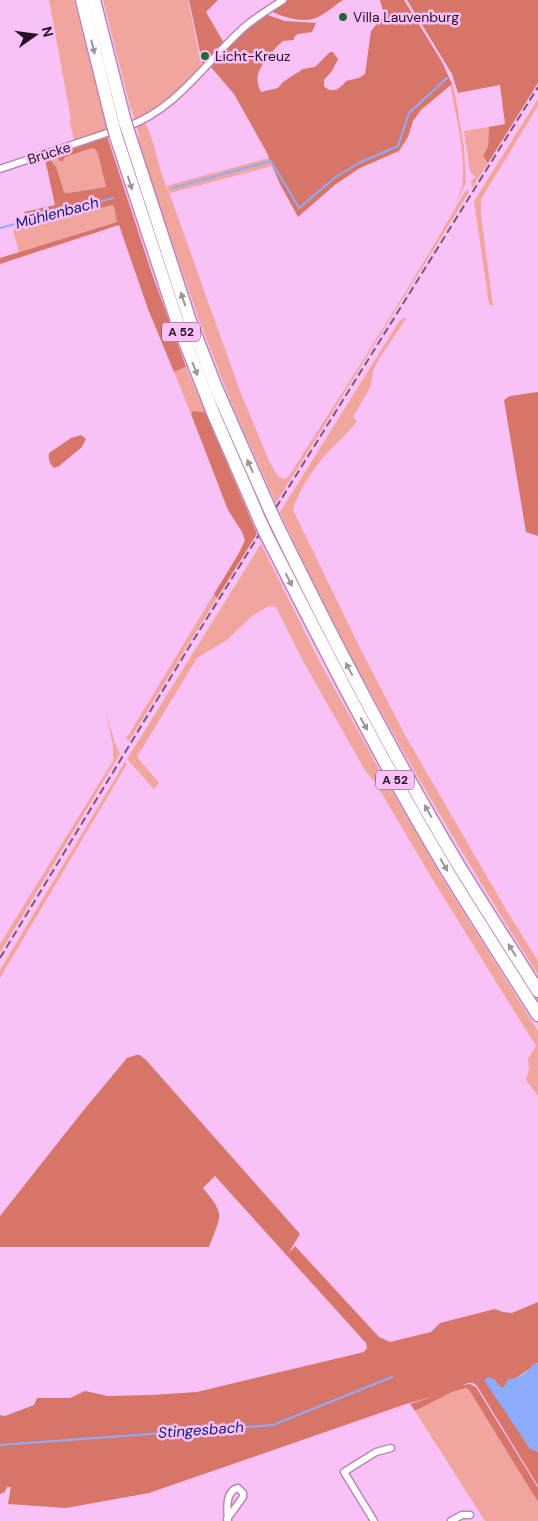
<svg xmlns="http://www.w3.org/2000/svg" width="538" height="1521" font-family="'DM Sans',sans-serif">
	<rect width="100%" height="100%" fill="#fac1f7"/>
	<g fill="#f0a69c">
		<polygon points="49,0 74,0 107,131 75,142 69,120 71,119"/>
		<polygon points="103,0 188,0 202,68 168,101 135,121 132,110 131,110"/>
		<path d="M450 84H452L456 98 464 148 466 183 448 218C453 208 459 197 462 186 467 160 455 111 450 84Z"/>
		<polygon points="538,99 538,106 481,199 481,215 493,306 489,304 474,201"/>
		<path d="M145 122C157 146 158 172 170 195L240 391 269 461 276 473 279 477 285 479 289 476C349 382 410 289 464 193L468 189V194L276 503 233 407 198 317 156 195 138 137 139 136 136 125Z"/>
		<polygon points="489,127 488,146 483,156 488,163 472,188 471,181 476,177 470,172 464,131"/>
		<path d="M92 148 95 149 98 154 106 187 68 193 64 192C57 177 60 164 44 157L54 154 60 161H63L65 157Z"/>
		<polygon points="269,158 272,166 170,193 166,186"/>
		<path d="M106 205H112L114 207 117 222 19 252 13 231C24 226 35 225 47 222 67 217 86 212 106 205Z"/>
		<path d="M407 317 381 356 374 368 370 388 353 417 357 421C348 434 337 442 327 453 314 467 298 492 293 510L359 646 405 735 508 913 538 961V975C444 825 353 673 280 512L400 320Z"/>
		<polygon points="186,367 205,412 193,411 191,414 174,372"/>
		<polygon points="261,544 321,664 375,762 442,878 538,1031 538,1096 526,1080 529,1068 528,1059 536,1046 436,885 375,782 366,772 303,661 276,607 269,606 252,616 227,640 197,658 137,757 159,783 154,789 127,759"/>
		<polygon points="214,594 217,598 129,741 126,739"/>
		<polygon points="106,713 115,743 120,754 0,953 0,944 113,761 113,746"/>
		<polygon points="125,762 127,764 0,978 0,970"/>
		<polygon points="466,1388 469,1390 538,1502 538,1521 485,1521 415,1411 452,1392"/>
	</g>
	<g fill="#d77569">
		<polygon points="189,0 218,0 206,12 224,43 203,66"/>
		<path d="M287 0H343C335 5 328 12 320 16 306 25 283 17 270 11Z"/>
		<path d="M380 0H404L442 62 452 84 421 110 413 121 408 137 399 151 360 168 336 184 298 217 280 184 266 151 234 94 210 66 245 29 265 14 285 21 316 23 312 32 298 34 294 37V40L283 41C276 47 272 52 267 59 258 70 254 78 261 92L278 88 283 82 303 69 315 67 330 52H333L338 59 332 71 324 80V86C332 95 341 88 346 81L359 78 365 74 371 31 382 18 383 11Z"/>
		<polygon points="407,0 538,0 538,83 488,163 483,156 488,146 489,127 505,124 500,85 458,93 452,74"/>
		<polygon points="107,136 152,274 186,367 174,372 148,309 119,225 0,264 0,258 117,222 114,207 112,205 32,226 29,225 24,212 55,205 45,159 50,159 56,167 64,192 68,193 106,187 98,154 95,149 92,148 65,157 63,161 60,161 54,154"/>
		<polygon points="538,392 538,536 526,532 504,400 510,396"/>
		<polygon points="193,411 205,412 257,534 217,598 214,594 239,553 245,540 242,532 228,510 191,414"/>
		<path d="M81 435 86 439 82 447 59 466 54 468C50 464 48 459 49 453L71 438Z"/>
		<path d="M136 1055H140L146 1060 300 1234 288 1254 295 1246 379 1337 390 1342 431 1332 440 1323 495 1309 503 1312 512 1313 538 1302V1364L537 1363C526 1373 514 1378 504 1387H500L494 1379 538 1452V1486L477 1386C473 1381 468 1383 463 1385L470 1384 476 1387 538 1488V1502L469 1390 466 1388 452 1392 415 1411 410 1404 432 1397 406 1404 149 1493 66 1508 8 1504 11 1487H7L5 1492 0 1494V1415L5 1416 34 1405 37 1398H70L85 1391 108 1396 152 1395 197 1392 364 1352 367 1348 366 1343 215 1176 203 1188C226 1216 221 1214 209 1247H0V1216L83 1111 127 1058Z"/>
	</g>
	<path fill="#8eacfe" d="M537 1363 538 1364V1452L530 1449 484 1380 488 1377 494 1379 500 1387H504L508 1379C518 1379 528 1373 532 1365Z"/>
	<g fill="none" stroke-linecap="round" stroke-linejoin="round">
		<g stroke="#8eacfe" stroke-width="2">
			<polyline points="172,188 271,161 299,208 337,176 359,163 398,146 409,113 447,78"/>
			<polyline points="0,228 113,198"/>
			<polyline points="0,1445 273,1425 392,1377"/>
		</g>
		<defs>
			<g id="minor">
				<path d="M126 127C175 110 203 66 239 32 252 19 268 10 283 0"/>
				<polyline points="0,169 116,130"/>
				<path d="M227 1519 243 1497V1493L238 1488C225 1491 227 1510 228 1521"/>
				<polyline points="374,1521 344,1472 376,1452 391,1448"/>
				<polyline points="451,1521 462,1515 470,1515"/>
			</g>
			<g id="motorway">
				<polyline points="82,0 113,125"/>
				<polyline points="94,0 125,122"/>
				<polyline points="128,131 190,321 217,390 270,510"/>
				<polyline points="116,136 178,324 214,415 261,523"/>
				<path d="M275 521C332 638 392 754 459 866 485 908 512 950 538 991"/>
				<path d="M267 536C325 650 383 764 449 874 478 921 508 968 538 1015"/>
			</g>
		</defs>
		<use href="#minor" stroke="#bb86b9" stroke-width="9"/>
		<use href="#motorway" stroke="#bb86b9" stroke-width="15"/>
		<use href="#minor" stroke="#fff" stroke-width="6"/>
		<use href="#motorway" stroke="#fff" stroke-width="12"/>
		<polyline stroke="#7b5879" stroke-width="2" stroke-dasharray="8 4" stroke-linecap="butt" points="0,958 191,644 538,87"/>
		<defs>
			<g id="motorway-bridge">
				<polyline points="125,122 128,131"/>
				<polyline points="113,125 116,136"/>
				<polyline points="270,510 275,521"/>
				<polyline points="261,523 267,536"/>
			</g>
		</defs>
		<use href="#motorway-bridge" stroke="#bb86b9" stroke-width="15" stroke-linecap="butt"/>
		<use href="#motorway-bridge" stroke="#fff" stroke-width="12"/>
	</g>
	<defs><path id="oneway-solid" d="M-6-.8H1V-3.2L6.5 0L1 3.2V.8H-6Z" transform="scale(1.25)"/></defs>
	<g fill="#9d949c">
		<use href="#oneway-solid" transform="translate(93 47) rotate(76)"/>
		<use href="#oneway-solid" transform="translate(130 183) rotate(73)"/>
		<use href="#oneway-solid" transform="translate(183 299) rotate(-109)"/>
		<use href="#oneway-solid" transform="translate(195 369) rotate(68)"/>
		<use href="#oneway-solid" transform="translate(250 466) rotate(-114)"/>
		<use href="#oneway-solid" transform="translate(289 580) rotate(63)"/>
		<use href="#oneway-solid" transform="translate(349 669) rotate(-118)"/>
		<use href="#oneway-solid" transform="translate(364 724) rotate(61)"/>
		<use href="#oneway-solid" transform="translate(428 811) rotate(-120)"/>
		<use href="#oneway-solid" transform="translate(444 865) rotate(60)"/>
		<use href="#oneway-solid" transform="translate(512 950) rotate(-122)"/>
	</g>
	<g fill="#236733" stroke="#fac1f7" stroke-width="2">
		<circle cx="343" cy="17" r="5"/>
		<circle cx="205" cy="56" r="5"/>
	</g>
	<g text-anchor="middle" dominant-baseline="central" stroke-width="5" stroke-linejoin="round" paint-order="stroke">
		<g fill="#fac1f7" stroke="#654663" stroke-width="1">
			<rect x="162" y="322.5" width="38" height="19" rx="4"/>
			<rect x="376" y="770.5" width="38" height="19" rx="4"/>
		</g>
		<g font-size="12" font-weight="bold" fill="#251124">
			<text x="181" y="332">A 52</text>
			<text x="395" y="780">A 52</text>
		</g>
		<g font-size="14" fill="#251124" stroke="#fac1f7" text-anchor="start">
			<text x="353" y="17">Villa Lauvenburg</text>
			<text x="215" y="56">Licht-Kreuz</text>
		</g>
		<g font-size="14" fill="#251124" stroke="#fac1f7">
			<text transform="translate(49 153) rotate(-18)">Brücke</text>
		</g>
		<g font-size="15" font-style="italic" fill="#13207d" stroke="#fac1f7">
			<text transform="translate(57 213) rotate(-15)">Mühlenbach</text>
			<text transform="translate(201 1430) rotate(-4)">Stingesbach</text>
		</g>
	</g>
	<g transform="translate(35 35) rotate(76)" stroke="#fac1f7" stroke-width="4" paint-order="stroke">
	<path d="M0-4L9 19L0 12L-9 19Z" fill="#251124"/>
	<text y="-8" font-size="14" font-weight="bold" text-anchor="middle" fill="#251124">N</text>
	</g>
</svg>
